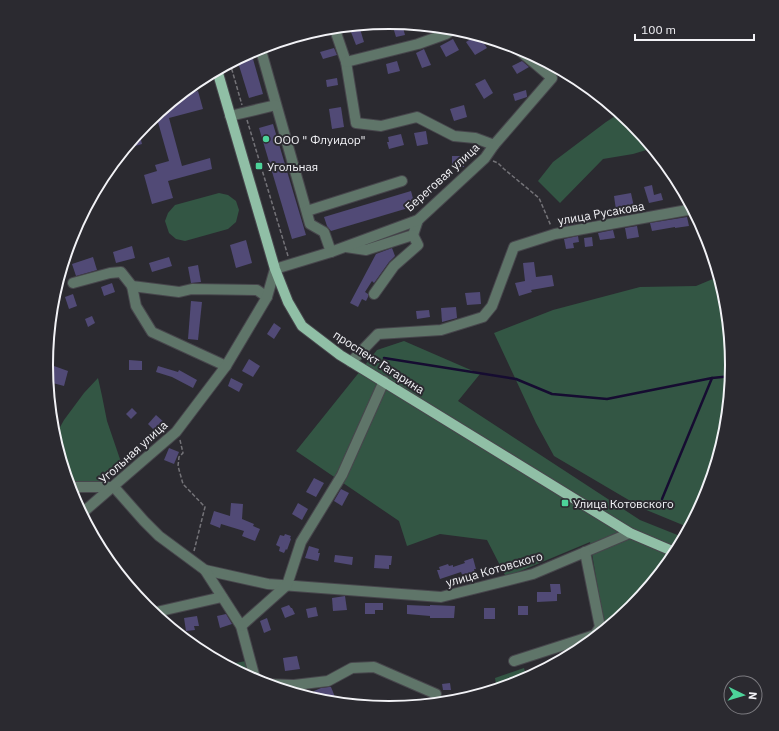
<svg xmlns="http://www.w3.org/2000/svg" width="779" height="731" font-family="'IBM Plex Sans',sans-serif">
	<rect width="100%" height="100%" fill="#2b2a30"/>
	<g fill="#335644">
		<polygon points="620,113 633,123 653,148 633,154 603,159 560,203 538,181 553,162 606,122"/>
		<polygon points="219,193 228,195 236,201 239,210 236,222 228,229 185,241 176,239 169,233 165,221 168,213 175,205"/>
		<polygon points="720,276 726,299 733,366 726,433 707,497 690,528 644,509 554,456 536,423 494,333 553,310 640,287 696,286"/>
		<polygon points="404,341 480,374 458,401 640,520 685,538 675,557 632,609 605,630 590,542 506,577 487,540 440,534 407,546 399,521 296,451 377,350"/>
		<polygon points="98,378 102,396 107,421 122,465 100,482 68,482 54,438 64,420 84,393"/>
		<polygon points="246,661 254,680 225,665"/>
		<polygon points="524,668 527,680 521,683 497,690 495,678"/>
	</g>
	<g fill="none" stroke-linecap="round" stroke-linejoin="round">
		<g stroke="#160c31" stroke-width="2.5">
			<polyline points="384,358 516,379 552,394 607,399 712,378 732,376"/>
			<polyline points="662,499 712,378"/>
		</g>
	</g>
	<g fill="#514a76">
		<polygon points="402,24 405,35 396,37 393,27"/>
		<polygon points="360,29 364,42 356,45 351,32"/>
		<polygon points="477,35 479,36 487,48 475,55 466,42"/>
		<polygon points="453,39 459,50 446,57 440,46"/>
		<polygon points="334,48 337,55 323,59 320,52"/>
		<polygon points="424,49 431,65 422,68 416,53"/>
		<polygon points="251,52 263,94 249,98 237,59"/>
		<polygon points="397,61 400,71 388,74 386,64"/>
		<polygon points="522,61 529,67 517,74 512,66"/>
		<polygon points="337,78 338,85 327,87 326,80"/>
		<polygon points="485,79 493,93 484,99 475,84"/>
		<polygon points="526,90 527,96 527,97 515,101 513,94"/>
		<polygon points="198,91 203,109 169,118 182,166 210,158 212,169 168,181 173,198 152,204 144,175 157,171 155,165 169,161 156,115 179,96"/>
		<polygon points="464,105 467,117 454,121 450,109"/>
		<polygon points="341,107 344,127 332,129 329,109"/>
		<polygon points="273,124 306,235 292,239 259,128"/>
		<polygon points="426,131 428,144 417,146 414,133"/>
		<polygon points="139,132 142,144 135,146 133,139"/>
		<polygon points="401,134 404,145 389,149 387,142 389,142 388,137"/>
		<rect x="452" y="156" width="12" height="11"/>
		<polygon points="652,185 654,195 661,193 663,200 649,203 644,187"/>
		<polygon points="411,191 415,206 331,231 327,226 324,217"/>
		<polygon points="631,193 634,207 616,210 614,196"/>
		<polygon points="574,216 575,224 564,226 562,217"/>
		<polygon points="687,217 689,226 675,228 675,227 652,231 650,223"/>
		<polygon points="637,226 639,237 627,239 625,228"/>
		<polygon points="613,230 615,238 600,240 598,233"/>
		<polygon points="578,236 579,242 573,243 574,248 566,249 564,239"/>
		<polygon points="592,237 593,246 585,247 584,238"/>
		<polygon points="246,240 252,263 236,268 230,245"/>
		<polygon points="132,246 135,258 116,263 113,252"/>
		<polygon points="392,248 395,256 389,262 374,283 372,281 365,292 368,294 368,297 366,301 362,299 358,307 350,303 376,254"/>
		<polygon points="93,257 97,270 76,276 72,264"/>
		<polygon points="169,257 172,266 152,272 149,263"/>
		<polygon points="534,262 536,277 552,275 554,286 531,290 532,292 519,296 515,283 525,281 523,263"/>
		<polygon points="198,265 201,282 191,283 188,267"/>
		<polygon points="112,283 115,292 104,296 101,287"/>
		<polygon points="480,292 481,304 467,305 465,293"/>
		<polygon points="73,294 77,306 69,309 65,297"/>
		<polygon points="191,301 202,302 198,340 188,339"/>
		<polygon points="456,307 457,318 442,322 441,308"/>
		<polygon points="429,310 430,317 417,319 416,311"/>
		<polygon points="92,316 95,323 88,327 85,319"/>
		<polygon points="274,323 281,328 274,339 267,334"/>
		<polygon points="249,359 260,366 253,377 242,371"/>
		<polygon points="129,360 142,361 142,370 129,370"/>
		<polygon points="54,366 68,371 64,386 49,382"/>
		<polygon points="158,366 178,372 179,370 197,380 193,388 172,377 156,372"/>
		<polygon points="231,378 243,384 239,392 228,386"/>
		<polygon points="132,408 137,413 131,419 126,414"/>
		<polygon points="156,415 166,424 157,433 148,424"/>
		<polygon points="169,448 179,452 174,464 164,460"/>
		<polygon points="314,478 324,483 316,497 306,492"/>
		<polygon points="341,489 349,493 342,506 334,501"/>
		<polygon points="231,503 243,504 242,519 254,524 253,526 260,529 255,541 242,536 244,531 221,524 220,528 210,524 214,511 230,516"/>
		<polygon points="298,503 308,509 302,520 292,514"/>
		<polygon points="285,534 291,536 290,538 291,539 287,550 286,549 284,553 279,551 280,547 276,545 280,535 284,536"/>
		<polygon points="309,546 319,549 318,553 320,553 318,561 305,558"/>
		<polygon points="335,555 353,557 352,565 334,562"/>
		<polygon points="375,555 392,556 391,565 389,565 389,569 374,568"/>
		<polygon points="473,558 476,569 474,569 475,573 463,577 461,572 440,579 437,570 440,570 439,567 448,564 449,566 453,565 453,567 465,563 464,561"/>
		<polygon points="550,584 560,584 561,594 557,594 557,601 537,602 537,592 551,592"/>
		<polygon points="345,596 347,610 333,611 332,598"/>
		<polygon points="365,603 383,603 383,610 375,610 375,614 365,614"/>
		<polygon points="289,605 291,608 292,608 295,614 285,618 281,608"/>
		<polygon points="407,605 430,606 430,605 455,606 454,618 430,618 430,616 407,614"/>
		<rect x="518" y="606" width="10" height="9"/>
		<polygon points="316,607 318,616 308,618 306,609"/>
		<rect x="484" y="608" width="11" height="11"/>
		<polygon points="226,614 232,624 220,628 217,616"/>
		<polygon points="197,616 199,626 194,626 195,630 186,631 184,618"/>
		<polygon points="267,618 271,630 264,633 260,621"/>
		<polygon points="297,656 300,669 285,671 283,658"/>
		<polygon points="450,683 451,690 443,690 442,684"/>
		<polygon points="329,687 331,687 335,697 321,702 318,701 314,691 321,688"/>
	</g>
	<g fill="none" stroke-linecap="round" stroke-linejoin="round">
		<defs>
			<g id="minor">
				<polyline points="334,27 346,62 356,123 381,126 417,117 454,136 475,138 494,145"/>
				<polyline points="260,47 310,224 324,232 331,252"/>
				<polyline points="346,62 418,44 446,34 455,28"/>
				<polyline points="230,116 276,105"/>
				<polyline points="307,211 402,181"/>
				<polyline points="346,247 366,250 413,235 418,220"/>
				<polyline points="73,283 110,273 121,272 132,286 179,292 192,289 257,290 267,297"/>
				<polyline points="132,286 136,306 152,332 226,366"/>
				<polyline points="374,294 394,266 418,245 413,235"/>
				<polyline points="351,362 378,334 441,330 483,317 492,306 514,247 555,234 693,209"/>
				<polyline points="69,487 114,487 144,521 159,536 205,570 268,584 441,597 533,574 630,533"/>
				<polyline points="81,514 176,432 226,366 267,297 275,269 331,252 418,220 485,158 494,145 552,78 514,46"/>
				<polyline points="205,570 241,626 256,682"/>
				<polyline points="152,613 222,597"/>
				<polyline points="241,626 287,585 301,542 342,475 384,381"/>
				<polyline points="514,661 595,635 600,627 585,552"/>
				<polyline points="263,684 294,685 328,681 352,668 374,667 436,694"/>
			</g>
			<polyline id="major" points="217,70 275,269 288,302 302,326 340,355 630,533 677,553"/>
		</defs>
		<use href="#minor" stroke="#47464c" stroke-width="12"/>
		<use href="#major" stroke="#47464c" stroke-width="12"/>
		<g stroke="#747378" stroke-width="1.5" stroke-dasharray="4 2" stroke-linecap="butt">
			<polyline points="230,63 242,105"/>
			<polyline points="247,120 288,256"/>
			<polyline points="493,161 498,163 504,169 539,198 551,226"/>
			<polyline points="180,440 183,453 179,457 178,466 183,484 205,507 194,551"/>
		</g>
		<use href="#minor" stroke="#5f7569" stroke-width="10"/>
		<use href="#major" stroke="#90bfa6" stroke-width="10"/>
	</g>
	<g fill="#4dd39a" stroke="#2b2a30" stroke-width="1.5">
		<circle cx="266" cy="139" r="4"/>
		<rect x="255" y="162" width="8" height="8" rx="2"/>
		<rect x="561" y="499" width="8" height="8" rx="2"/>
	</g>
	<g text-anchor="middle" dominant-baseline="central" stroke-width="4" stroke-linejoin="round" paint-order="stroke">
		<g font-size="12" fill="#f2f2f6" stroke="#2b2a30" text-anchor="start">
			<text x="274" y="139">ООО " Флуидор"</text>
			<text x="267" y="166">Угольная</text>
			<text x="573" y="503">Улица Котовского</text>
		</g>
		<g font-size="12" fill="#f2f2f6" stroke="#2b2a30">
			<text transform="translate(442 177) rotate(-42)">Береговая улица</text>
			<text transform="translate(601 213) rotate(-10)">улица Русакова</text>
			<text transform="translate(379 362) rotate(33)">проспект Гагарина</text>
			<text transform="translate(133 452) rotate(-42)">Угольная улица</text>
			<text transform="translate(494 569) rotate(-16)">улица Котовского</text>
		</g>
	</g>
	<path d="M0 0H779V731H0ZM53 365a336 336 0 1 1 672 0a336 336 0 1 1-672 0Z" fill="#2b2a30" fill-rule="evenodd"/>
	<path fill="none" stroke="#f2f2f6" stroke-width="2" d="M53 365a336 336 0 1 1 672 0a336 336 0 1 1-672 0Z"/>
	<g transform="translate(743 695) rotate(95)"><circle r="19" fill="#2b2a30" stroke="#7b7a7f"/>
	<path d="M0-3L7 15L0 10L-7 15Z" fill="#4dd39a"/>
	<text y="-6" font-size="11" font-weight="bold" text-anchor="middle" fill="#f2f2f6">N</text>
	</g>
	<path d="M635 34v6h119v-6" fill="none" stroke="#f2f2f6" stroke-width="2"/>
	<text x="641" y="34" font-size="12" fill="#f2f2f6" stroke="#2b2a30" stroke-width="3" paint-order="stroke">100 m</text>
</svg>
